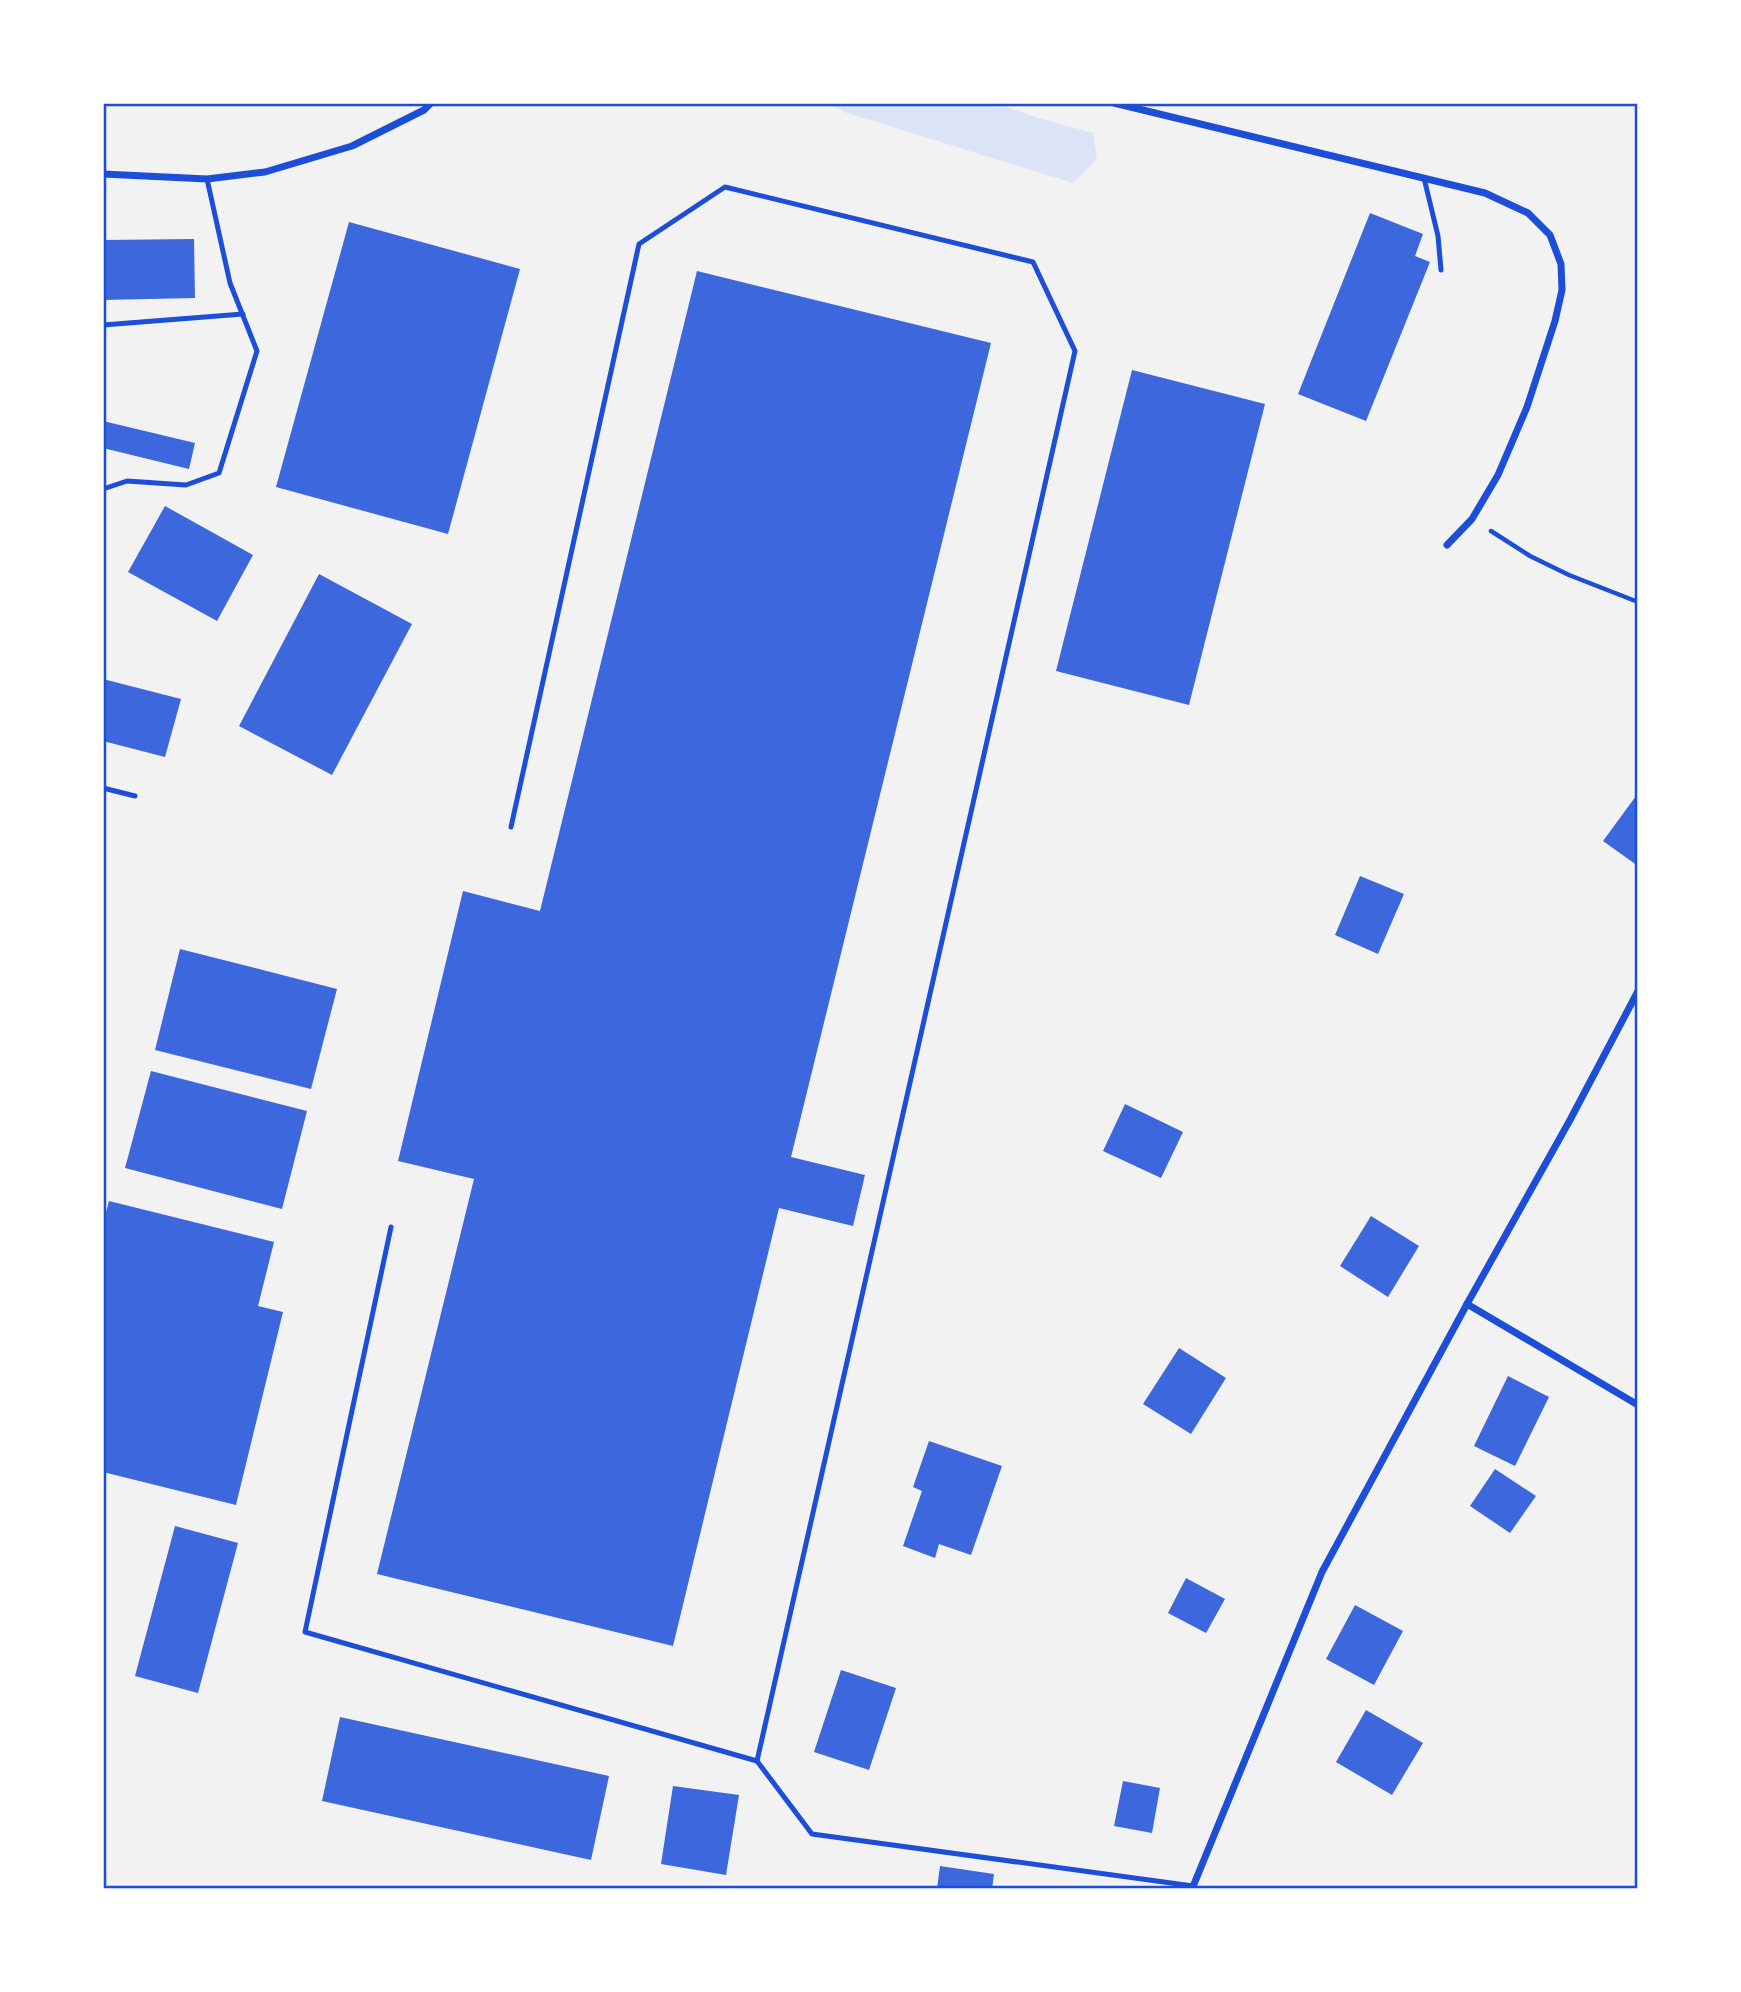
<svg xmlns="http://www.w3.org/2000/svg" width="1741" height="1992" font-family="'Alegreya Sans',sans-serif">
	<rect width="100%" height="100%" fill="#f2f2f2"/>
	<polygon fill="#dbe4f7" points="830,103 995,103 1035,117 1093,133 1097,159 1073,183 844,112"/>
	<g fill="#3d67dc">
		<polygon points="1370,213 1423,234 1415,256 1430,262 1366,421 1298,394"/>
		<polygon points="349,222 520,269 448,534 276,487"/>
		<polygon points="194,239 195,298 103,300 103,240"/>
		<polygon points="697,271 991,343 791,1157 865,1175 853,1226 779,1208 673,1646 377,1574 474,1179 398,1161 463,891 540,911"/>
		<polygon points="1132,370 1265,404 1189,705 1056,671"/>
		<polygon points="103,421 195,443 189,469 103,448"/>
		<polygon points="165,506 253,555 217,621 128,572"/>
		<polygon points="319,574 412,624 332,775 239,726"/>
		<polygon points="103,679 181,699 165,757 103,741"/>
		<polygon points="1636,796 1638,798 1638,866 1603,841"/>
		<polygon points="1360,876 1404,894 1378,954 1335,935"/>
		<polygon points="180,949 337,989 311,1089 155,1050"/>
		<polygon points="151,1071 307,1111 282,1209 125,1168"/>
		<polygon points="1125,1104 1183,1132 1161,1178 1103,1151"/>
		<polygon points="109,1201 274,1242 258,1306 283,1312 236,1505 103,1472 103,1224"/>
		<polygon points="1371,1216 1419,1246 1388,1297 1340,1266"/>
		<polygon points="1179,1348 1226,1378 1191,1434 1143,1404"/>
		<polygon points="1508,1376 1549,1397 1515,1466 1474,1446"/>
		<polygon points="929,1441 1002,1466 971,1555 939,1544 935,1558 903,1546 922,1491 913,1487"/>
		<polygon points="1495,1469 1536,1496 1510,1533 1470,1506"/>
		<polygon points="175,1526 238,1543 198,1693 135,1676"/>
		<polygon points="1186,1578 1225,1599 1206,1633 1168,1613"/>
		<polygon points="1355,1605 1403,1631 1374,1685 1326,1659"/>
		<polygon points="841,1670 896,1688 869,1770 814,1752"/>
		<polygon points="1366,1710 1423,1743 1392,1795 1336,1762"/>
		<polygon points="340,1717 609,1776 591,1860 322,1801"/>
		<polygon points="1123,1781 1160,1788 1152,1833 1114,1826"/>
		<polygon points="673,1786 739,1795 726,1875 661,1864"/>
		<polygon points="940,1866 994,1874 992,1889 937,1889"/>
	</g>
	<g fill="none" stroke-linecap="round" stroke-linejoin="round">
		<polyline stroke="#1d4ed8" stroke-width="4.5" points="1491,531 1530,556 1569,575 1638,602"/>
		<g stroke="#1d4ed8" stroke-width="5">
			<polyline points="1424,178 1438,236 1441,270"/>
			<polyline points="103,325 243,314"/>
			<polyline points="103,489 127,481 186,485 219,473 257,351 230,283 207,179"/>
			<polyline points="103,788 135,796"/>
			<polyline points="511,827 639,244 725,187 1033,262 1075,351 757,1761 812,1834 1193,1886"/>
			<polyline points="391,1227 305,1632 757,1761"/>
		</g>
		<g stroke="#1d4ed8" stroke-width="7">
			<polyline points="1114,103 1485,193 1528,213 1550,235 1561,264 1562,290 1555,321 1527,407 1498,475 1472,519 1447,545"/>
			<polyline points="103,174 207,179 265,172 352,146 424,110 431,103"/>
			<polyline points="1467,1304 1638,1405"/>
			<polyline points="1192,1889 1322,1572 1467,1304 1570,1120 1638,991"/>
		</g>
	</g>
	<rect width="1741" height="1992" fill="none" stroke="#ffffff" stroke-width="210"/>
	<rect x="105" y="105" width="1531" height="1782" fill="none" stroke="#1d4ed8" stroke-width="2.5"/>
</svg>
